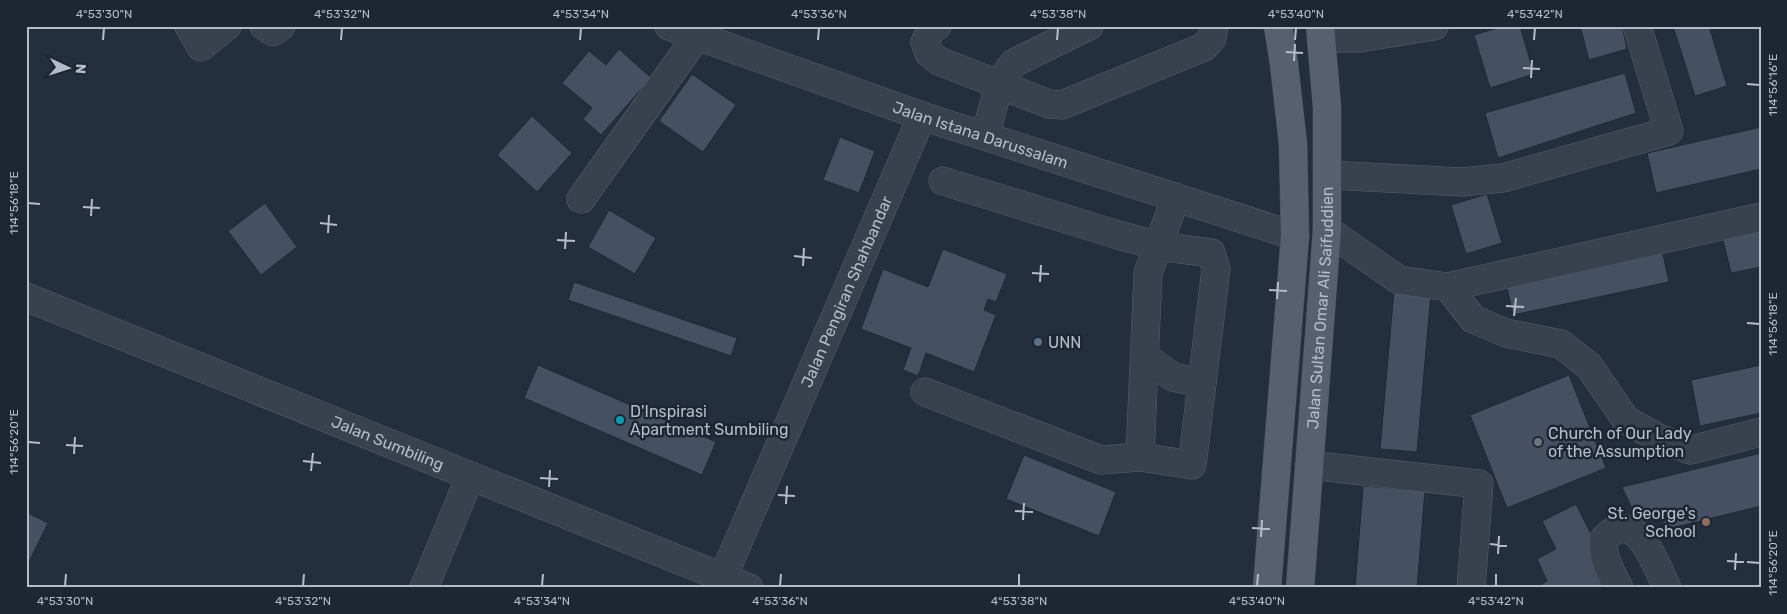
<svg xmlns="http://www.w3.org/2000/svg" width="1787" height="614" font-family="Rubik,sans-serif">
	<rect width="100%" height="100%" fill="#242f3e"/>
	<g fill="#455162" stroke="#1f2835">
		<polygon points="1504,26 1520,26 1534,74 1490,88 1474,35"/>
		<polygon points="1580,26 1622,26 1627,49 1589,60"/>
		<polygon points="1673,26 1709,26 1727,86 1695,96"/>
		<polygon points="619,49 651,78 601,135 583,119 592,108 562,83 589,51 606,65"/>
		<polygon points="1625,73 1636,113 1498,158 1485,113"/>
		<polygon points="692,74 736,105 703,152 659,121"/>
		<polygon points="532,116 572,153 537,192 497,155"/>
		<polygon points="1761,127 1761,169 1656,193 1647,153"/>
		<polygon points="840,137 875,151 859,193 823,180"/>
		<polygon points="1487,194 1502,243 1466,254 1451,205"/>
		<polygon points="265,203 297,247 261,275 228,231"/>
		<polygon points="609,210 656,238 635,274 588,247"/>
		<polygon points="1761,227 1761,267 1731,273 1722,236"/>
		<polygon points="943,249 1007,274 996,302 988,299 984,310 996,315 974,372 926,353 918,376 903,370 911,348 861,329 883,269 928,287"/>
		<polygon points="1662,250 1669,282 1513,315 1506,283"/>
		<polygon points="574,282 737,338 731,356 568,300"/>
		<polygon points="1394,290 1431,293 1417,452 1380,449"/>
		<polygon points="538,365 716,442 702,475 524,398"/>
		<polygon points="1761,365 1761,413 1700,426 1691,380"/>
		<polygon points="1569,375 1606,468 1507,508 1470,415"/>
		<polygon points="1761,453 1761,506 1668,529 1658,516 1638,522 1622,487"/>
		<polygon points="1024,455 1116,492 1099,536 1006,499"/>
		<polygon points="1363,486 1425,491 1417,588 1355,588"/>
		<polygon points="1576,504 1618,588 1535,588 1547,581 1537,559 1556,549 1542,521"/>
		<polygon points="26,512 48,523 26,568"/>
	</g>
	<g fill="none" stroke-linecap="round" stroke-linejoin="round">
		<defs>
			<g id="minor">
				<polyline points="189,26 201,47 227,26"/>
				<polyline points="264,26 273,32 281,26"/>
				<path id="s1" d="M669 26 922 116 1295 236"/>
				<polyline points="937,26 931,30 925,42 929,53 939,61 1049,104 1062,105 1204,47 1212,38 1214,26"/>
				<polyline points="1322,38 1360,38 1434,26"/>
				<path d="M985 136C993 112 996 81 1014 63L1089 26"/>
				<polyline points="1329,175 1462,182 1503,178 1669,131 1637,26"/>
				<polyline points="943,181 1115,234 1158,246 1176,197"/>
				<polyline points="581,199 697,36"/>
				<polyline points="1327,230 1399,280 1448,287 1761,217"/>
				<polyline points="1448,287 1473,319 1506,333 1561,344 1589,366 1626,420 1660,439 1691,450 1761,432"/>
				<path id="s2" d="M26 297 749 588"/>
				<polyline points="1145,357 1173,377 1202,383"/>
				<polyline points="925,392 1101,460 1140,457 1192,465 1216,269 1211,253 1158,246 1148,273 1140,457"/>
				<polyline points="1309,465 1479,484 1471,588"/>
				<path id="s3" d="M723 577 922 116"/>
				<polyline points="424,588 470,477"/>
				<path d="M1619 588C1611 572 1601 556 1604 539 1636 505 1656 565 1667 588"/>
			</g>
			<g id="major">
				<polyline points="1267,588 1295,236 1293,144 1284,64 1278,26"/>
				<path id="s4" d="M1300 588 1327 230V107L1320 26"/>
			</g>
		</defs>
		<use href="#minor" stroke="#565f6c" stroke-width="29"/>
		<use href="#major" stroke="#414a57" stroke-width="29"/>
		<use href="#minor" stroke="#38414e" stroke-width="28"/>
		<use href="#major" stroke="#56606e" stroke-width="28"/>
	</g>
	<path fill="none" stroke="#b4bcc9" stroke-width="2" d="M103 40 104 28M341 40 342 28M580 40 581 28M818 40 819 28M1057 40 1058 28M1295 40 1296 28M1534 40 1535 28M1286 52 1303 53M1294 61 1295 44M1523 68 1540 69M1531 78 1532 60M1747 84 1760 85M28 203 40 204M83 207 100 208M91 216 92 199M320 223 337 225M328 233 329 215M557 240 575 241M565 249 566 232M794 256 812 258M803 266 804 248M1032 273 1049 274M1040 282 1041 265M1269 290 1287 291M1277 299 1278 282M1506 306 1524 307M1514 316 1516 298M1747 323 1760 324M28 442 40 443M66 445 83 446M74 454 75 437M303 461 321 463M311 471 313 453M540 478 558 479M549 487 550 470M778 495 795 496M786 504 787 486M1015 511 1033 512M1023 520 1024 503M1252 528 1270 529M1261 537 1262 520M1490 544 1507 546M1498 554 1499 536M1727 561 1744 562M1747 562 1760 563M1735 570 1736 553M65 586 66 574M303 586 304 574M542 586 543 574M780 586 781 574M1019 586V574M1257 586 1258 574M1496 586V574"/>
	<circle fill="#5c6f8a" stroke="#1d2633" stroke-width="2" cx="1038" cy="342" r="5"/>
	<circle fill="#0f9aa8" stroke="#1d2633" stroke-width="2" cx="620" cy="420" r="5"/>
	<circle fill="#6b7280" stroke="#1d2633" stroke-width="2" cx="1538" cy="442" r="5"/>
	<circle fill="#8d6e63" stroke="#1d2633" stroke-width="2" cx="1706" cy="522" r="5"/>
	<g text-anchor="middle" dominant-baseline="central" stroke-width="5" stroke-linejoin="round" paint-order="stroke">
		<g font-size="16" fill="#b4bcc9" stroke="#1d2633">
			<text stroke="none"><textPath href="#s1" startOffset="330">Jalan Istana Darussalam</textPath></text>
			<text stroke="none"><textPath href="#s3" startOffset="311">Jalan Pengiran Shahbandar</textPath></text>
			<text stroke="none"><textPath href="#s4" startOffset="281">Jalan Sultan Omar Ali Saifuddien</textPath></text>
			<text stroke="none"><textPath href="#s2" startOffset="390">Jalan Sumbiling</textPath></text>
		</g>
		<g font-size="16" fill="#b4bcc9" stroke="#1d2633" text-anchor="start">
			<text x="1048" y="342">UNN</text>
			<text x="630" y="411">D'Inspirasi<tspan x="630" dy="18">Apartment Sumbiling</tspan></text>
			<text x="1548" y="433">Church of Our Lady<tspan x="1548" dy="18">of the Assumption</tspan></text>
			<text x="1696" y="513" text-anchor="end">St. George's<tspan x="1696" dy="18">School</tspan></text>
		</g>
	</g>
	<rect width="1787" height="614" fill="none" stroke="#1d2633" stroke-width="55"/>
	<g transform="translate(68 68) rotate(94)" stroke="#1d2633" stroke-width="4" paint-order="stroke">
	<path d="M0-4L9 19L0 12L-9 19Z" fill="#b4bcc9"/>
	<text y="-8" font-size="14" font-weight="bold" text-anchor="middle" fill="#b4bcc9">N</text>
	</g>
	<rect x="28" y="28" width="1732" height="558" fill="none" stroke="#b4bcc9" stroke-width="2"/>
	<g font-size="12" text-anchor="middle" fill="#b4bcc9">
		<text x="104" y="18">4°53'30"N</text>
		<text x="342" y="18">4°53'32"N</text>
		<text x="581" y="18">4°53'34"N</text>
		<text x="819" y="18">4°53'36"N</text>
		<text x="1058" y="18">4°53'38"N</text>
		<text x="1296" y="18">4°53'40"N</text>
		<text x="1535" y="18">4°53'42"N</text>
		<text transform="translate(1773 85) rotate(-90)" y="4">114°56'16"E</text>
		<text transform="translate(14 203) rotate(-90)" y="4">114°56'18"E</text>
		<text transform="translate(1773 324) rotate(-90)" y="4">114°56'18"E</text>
		<text transform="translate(14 442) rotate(-90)" y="4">114°56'20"E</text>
		<text transform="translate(1773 563) rotate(-90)" y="4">114°56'20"E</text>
		<text x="65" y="605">4°53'30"N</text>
		<text x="303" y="605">4°53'32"N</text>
		<text x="542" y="605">4°53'34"N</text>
		<text x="780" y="605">4°53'36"N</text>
		<text x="1019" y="605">4°53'38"N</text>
		<text x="1257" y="605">4°53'40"N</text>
		<text x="1496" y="605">4°53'42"N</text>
	</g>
</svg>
